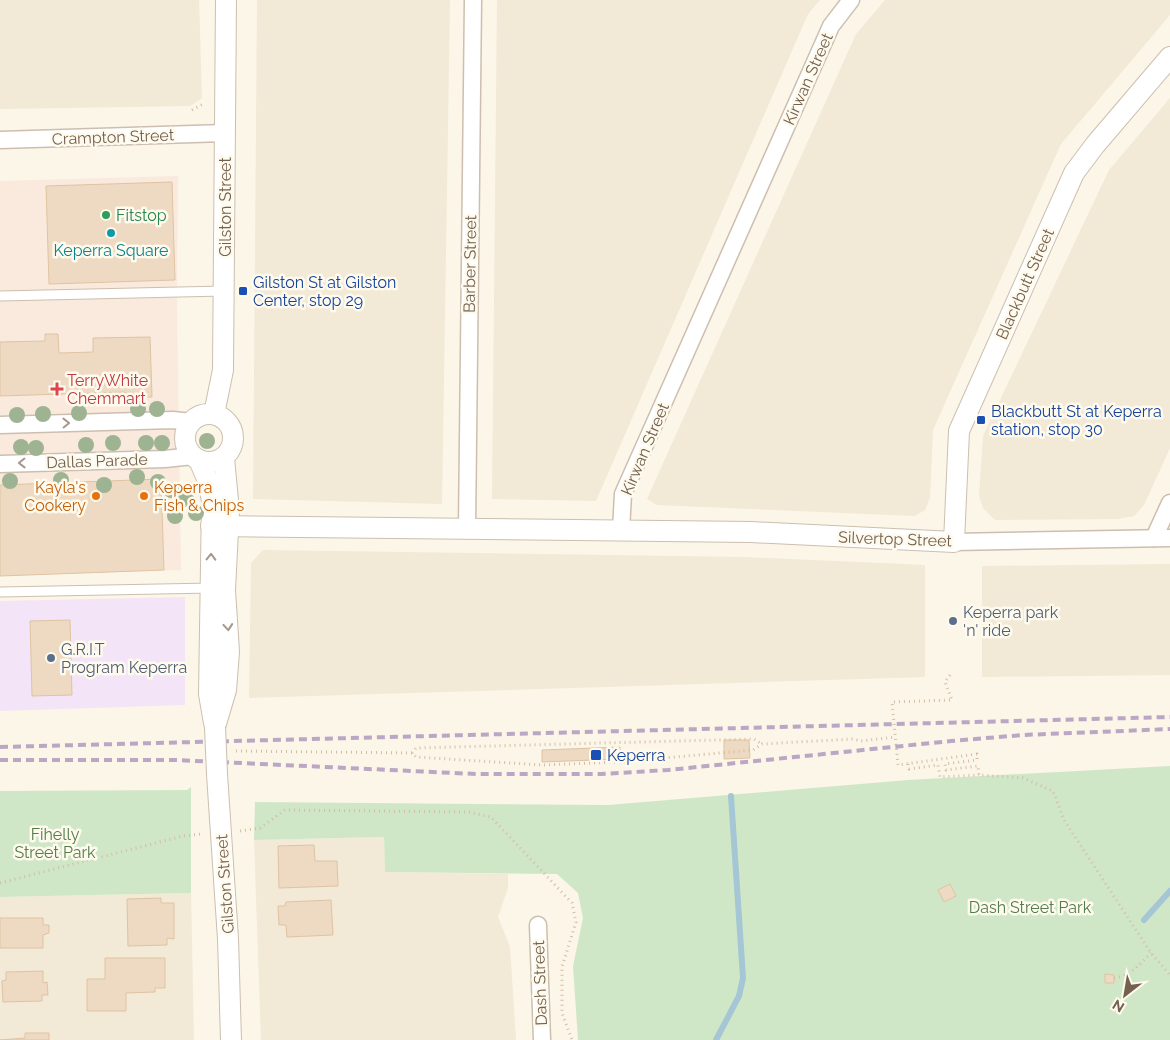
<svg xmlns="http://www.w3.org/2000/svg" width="1170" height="1040" font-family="Raleway,sans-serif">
	<rect width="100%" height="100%" fill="#fbf6e8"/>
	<g fill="#f2e9d7">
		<polygon points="0,0 199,0 202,98 190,106 0,109"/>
		<polygon points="257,0 450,0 442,504 253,499"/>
		<polygon points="497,0 820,0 808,14 596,501 492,499"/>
		<polygon points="885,0 1170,0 1170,15 1061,144 933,430 930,498 925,510 915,516 657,505 647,499 856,34"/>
		<polygon points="1170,98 1170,448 1144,505 1134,516 1118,519 995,520 983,508 979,496 983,436 1109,170"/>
		<polygon points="263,550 743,557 925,565 925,677 249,698 251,563"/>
		<polygon points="1170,564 1170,675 982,677 982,566"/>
		<polygon points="384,837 385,872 508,874 508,888 498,917 510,947 516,1040 261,1040 254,840"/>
		<polygon points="191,893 194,1040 0,1040 0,897"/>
	</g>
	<polygon fill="#faeadd" points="178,176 177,307 181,570 0,576 0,181"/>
	<polygon fill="#f3e5f7" points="185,597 185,705 0,711 0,601"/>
	<g fill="#d0e7c7">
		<polygon points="1170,766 1170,1040 578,1040 573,966 583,918 578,893 557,874 385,872 384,837 254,840 255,802 608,805 908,780"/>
		<polygon points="191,787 191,893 0,897 0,791 187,790"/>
	</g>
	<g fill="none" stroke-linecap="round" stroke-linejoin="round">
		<g stroke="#a5c6d4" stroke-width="6">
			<polyline points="1144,920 1170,891"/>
			<polyline points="716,1040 739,996 743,978 731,796"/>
		</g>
	</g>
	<g fill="#eedac2" stroke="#dfc3a3">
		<polygon points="172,182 175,280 49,284 46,186"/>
		<polygon points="45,334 58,334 59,353 93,352 93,338 150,337 152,397 125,397 125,392 0,396 0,342 45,341"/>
		<polygon points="161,479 164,570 0,576 0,485"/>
		<polygon points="70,620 72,695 32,696 30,621"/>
		<polygon points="724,740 749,740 750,758 724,759"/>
		<polygon points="620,747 621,759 542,762 542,750"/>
		<polygon points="314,845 315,861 337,861 338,886 279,888 278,846"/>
		<polygon points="950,884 956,896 944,902 938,890"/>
		<polygon points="161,898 161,903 174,903 174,939 167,938 167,945 128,946 127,899"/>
		<polygon points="331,900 333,935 287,937 286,925 279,925 278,906 285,906 286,902"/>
		<polygon points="0,918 43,918 43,925 49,925 49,933 43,935 43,948 0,948"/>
		<polygon points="105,958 165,958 165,988 155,988 155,992 126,993 126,1011 87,1011 87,979 105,979"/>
		<polygon points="43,971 43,983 47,982 48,995 42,995 42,1001 3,1002 2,981 6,980 6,972"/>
		<polygon points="1105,974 1114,975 1114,983 1105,983"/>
		<polygon points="25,1033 49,1033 49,1040 0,1040 25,1038"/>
	</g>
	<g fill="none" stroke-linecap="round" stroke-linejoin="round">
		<defs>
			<g id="service">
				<polyline points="0,296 224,291"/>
				<polyline points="0,592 212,588"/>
			</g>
			<g id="minor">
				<polyline points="0,140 225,133"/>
				<polyline points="0,425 173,420 191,422"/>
				<polyline points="0,464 165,459 193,456"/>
				<polyline points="467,528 473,0"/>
				<polyline points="621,530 623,494 831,26 851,0"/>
				<polyline points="1154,538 1170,503"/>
				<polyline points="954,542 1170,538"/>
				<polyline points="538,925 542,1040"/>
			</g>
			<g id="tertiary">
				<circle cx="209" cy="438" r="24"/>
				<polyline points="214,414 223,370 226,0"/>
				<polyline points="199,460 208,481 212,501 209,694 214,723"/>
				<polyline points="211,526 751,532 954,542 959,431 1074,173 1095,145 1170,57"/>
				<polyline points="215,727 226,690 229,652 225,590 229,511 224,458"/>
				<polyline points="217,774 228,939 231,1040"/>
			</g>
		</defs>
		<use href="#service" stroke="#ccbfaf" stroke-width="11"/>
		<use href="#minor" stroke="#ccbfaf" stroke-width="19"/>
		<use href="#tertiary" stroke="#ccbfaf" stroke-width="22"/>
		<g stroke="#d3bda5" stroke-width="3" stroke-dasharray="1 4" stroke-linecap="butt">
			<polyline points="192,110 205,103"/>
			<polyline points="950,675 945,682 952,700 892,702 898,765 977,754 977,760 945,764 946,770 978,766 979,775 1023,778 1053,791 1064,820 1151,953 1170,975"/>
			<polyline points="236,751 412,753 416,757 542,765 620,762 753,750 762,744 853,739 861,741 896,737"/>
			<polyline points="412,753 416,748 754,739 762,744"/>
			<polyline points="908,764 909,769 938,765 940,777 979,775"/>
			<polyline points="240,831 260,828 285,810 469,812 491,817 572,903 576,922 562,967 562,1013 572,1040"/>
			<polyline points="0,883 183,836 201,834"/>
			<path d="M1114 978C1130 976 1140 964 1151 953"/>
		</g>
		<use href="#service" stroke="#fff" stroke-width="9"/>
		<use href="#minor" stroke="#fff" stroke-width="16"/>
		<use href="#tertiary" stroke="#fff" stroke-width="20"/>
		<g stroke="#bba7c4" stroke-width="4" stroke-dasharray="8 5" stroke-linecap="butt">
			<polyline points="0,747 1170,717"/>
			<polyline points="0,760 176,760 476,774 601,774 668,770 951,741 1023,735 1170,729"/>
		</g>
		<defs>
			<polyline id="tertiary-bridge" points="215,727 217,774"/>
		</defs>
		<use href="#tertiary-bridge" stroke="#ccbfaf" stroke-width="22" stroke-linecap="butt"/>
		<use href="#tertiary-bridge" stroke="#fff" stroke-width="20"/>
	</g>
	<g fill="#9eb391">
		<circle cx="138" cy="409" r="8"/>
		<circle cx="157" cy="409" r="8"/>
		<circle cx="79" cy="413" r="8"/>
		<circle cx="43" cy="414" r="8"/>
		<circle cx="17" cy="415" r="8"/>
		<circle cx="207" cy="441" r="8"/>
		<circle cx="113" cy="443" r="8"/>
		<circle cx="146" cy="443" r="8"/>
		<circle cx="162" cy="443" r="8"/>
		<circle cx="86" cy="445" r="8"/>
		<circle cx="21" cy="447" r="8"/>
		<circle cx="36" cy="448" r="8"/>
		<circle cx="137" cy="477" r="8"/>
		<circle cx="61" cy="480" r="8"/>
		<circle cx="10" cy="481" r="8"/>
		<circle cx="158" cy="482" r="8"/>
		<circle cx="104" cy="485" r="8"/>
		<circle cx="171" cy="490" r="8"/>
		<circle cx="186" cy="499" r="8"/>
		<circle cx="196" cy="513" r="8"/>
		<circle cx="175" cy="516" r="8"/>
	</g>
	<defs><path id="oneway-chevron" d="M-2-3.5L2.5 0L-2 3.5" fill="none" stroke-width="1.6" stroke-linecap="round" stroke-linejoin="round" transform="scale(1.25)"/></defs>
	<g stroke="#a4988c">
		<use href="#oneway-chevron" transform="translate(66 423) rotate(-1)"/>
		<use href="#oneway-chevron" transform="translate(22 463) rotate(179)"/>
		<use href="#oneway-chevron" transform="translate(211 557) rotate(-89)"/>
		<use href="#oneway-chevron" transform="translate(228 627) rotate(85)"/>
	</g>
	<circle fill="#2e9e5b" stroke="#fefaee" stroke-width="2" cx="106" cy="215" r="5"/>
	<circle fill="#0f9aa8" stroke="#fefaee" stroke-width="2" cx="111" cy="233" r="5"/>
	<g fill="#1a4fb4" stroke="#fefaee" stroke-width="2">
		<rect x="238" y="286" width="10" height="10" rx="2.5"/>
		<rect x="976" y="415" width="10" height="10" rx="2.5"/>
		<rect x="590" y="749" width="12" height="12" rx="2.5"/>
	</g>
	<path fill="#e0444e" stroke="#fefaee" stroke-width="2" d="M54.5 381.5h5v5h5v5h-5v5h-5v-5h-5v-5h5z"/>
	<g fill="#e8710a" stroke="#fefaee" stroke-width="2">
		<circle cx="96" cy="496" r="5"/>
		<circle cx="144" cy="496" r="5"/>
	</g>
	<g fill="#5c6f8a" stroke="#fefaee" stroke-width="2">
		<circle cx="953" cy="621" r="5"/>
		<circle cx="51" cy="658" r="5"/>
	</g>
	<g text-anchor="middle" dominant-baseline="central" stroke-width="5" stroke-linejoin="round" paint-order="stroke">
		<g font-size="16" fill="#73604e" stroke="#fefaee">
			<text transform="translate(808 79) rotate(-66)">Kirwan Street</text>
			<text transform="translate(113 137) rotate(-2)">Crampton Street</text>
			<text transform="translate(225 207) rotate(-90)">Gilston Street</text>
			<text transform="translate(470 264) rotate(-89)">Barber Street</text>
			<text transform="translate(1025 284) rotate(-66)">Blackbutt Street</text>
			<text transform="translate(645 449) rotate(-67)">Kirwan Street</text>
			<text transform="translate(97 461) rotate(-2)">Dallas Parade</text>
			<text transform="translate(895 539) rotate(2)">Silvertop Street</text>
			<text transform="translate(225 884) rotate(-94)">Gilston Street</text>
			<text transform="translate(540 983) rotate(-92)">Dash Street</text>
		</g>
		<g font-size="16" fill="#27864d" stroke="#fefaee" text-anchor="start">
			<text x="116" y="215">Fitstop</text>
		</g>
		<g font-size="16" fill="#0d838f" stroke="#fefaee">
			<text x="111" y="250">Keperra Square</text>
		</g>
		<g font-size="16" fill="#164399" stroke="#fefaee" text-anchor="start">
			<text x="253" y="282">Gilston St at Gilston<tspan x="253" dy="18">Center, stop 29</tspan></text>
			<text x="991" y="411">Blackbutt St at Keperra<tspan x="991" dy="18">station, stop 30</tspan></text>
			<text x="607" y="755">Keperra</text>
		</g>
		<g font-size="16" fill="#be3a42" stroke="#fefaee" text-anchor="start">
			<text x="67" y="380">TerryWhite<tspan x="67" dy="18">Chemmart</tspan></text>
		</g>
		<g font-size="16" fill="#c56008" stroke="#fefaee" text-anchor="end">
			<text x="86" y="487">Kayla's<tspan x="86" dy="18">Cookery</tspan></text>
			<text x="154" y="487" text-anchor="start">Keperra<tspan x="154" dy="18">Fish &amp; Chips</tspan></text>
		</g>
		<g font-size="16" fill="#4e5e75" stroke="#fefaee" text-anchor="start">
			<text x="963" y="612">Keperra park<tspan x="963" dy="18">'n' ride</tspan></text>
			<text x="61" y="649">G.R.I.T<tspan x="61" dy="18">Program Keperra</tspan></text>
		</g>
		<g font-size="16" fill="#527d4a" stroke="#fefaee">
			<text x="55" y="834">Fihelly<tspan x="55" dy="18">Street Park</tspan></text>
			<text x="1030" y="907">Dash Street Park</text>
		</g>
	</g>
	<g transform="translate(1125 995) rotate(211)" stroke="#fefaee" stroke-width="4" paint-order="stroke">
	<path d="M0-4L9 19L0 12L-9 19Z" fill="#73604e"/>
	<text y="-8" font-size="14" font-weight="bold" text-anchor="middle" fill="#73604e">N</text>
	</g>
</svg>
